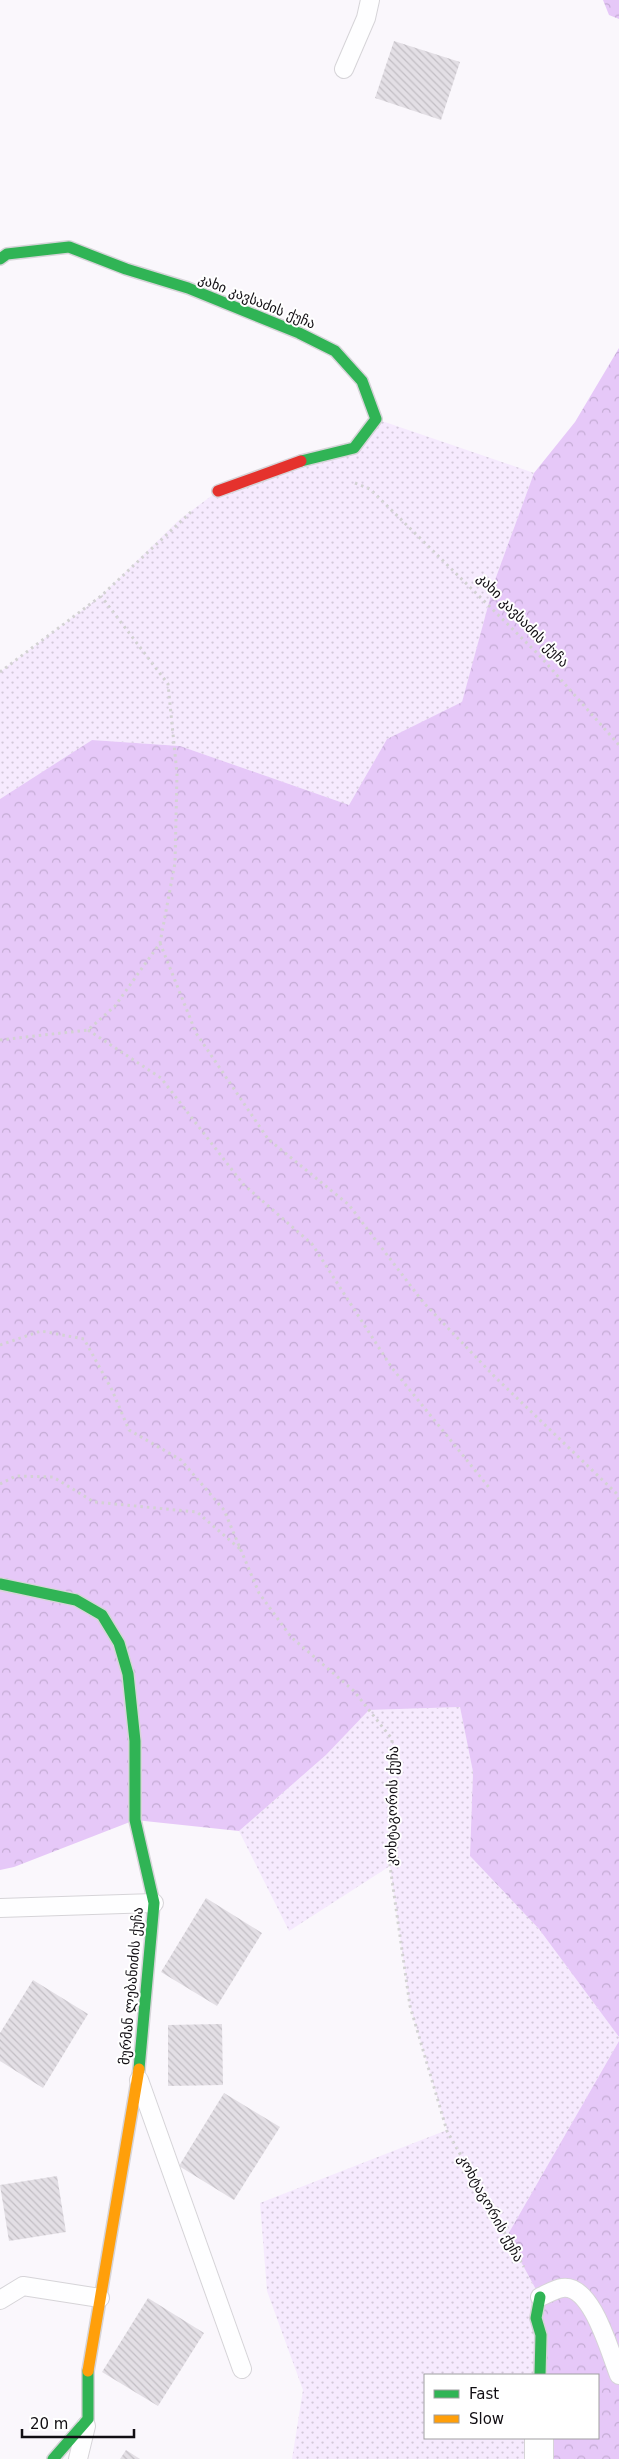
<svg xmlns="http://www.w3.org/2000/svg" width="619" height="2459" font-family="'DejaVu Sans','Noto Sans Georgian',sans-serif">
	<defs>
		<pattern id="grass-dots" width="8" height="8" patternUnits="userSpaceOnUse" patternTransform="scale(1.25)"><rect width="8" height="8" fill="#f6eafe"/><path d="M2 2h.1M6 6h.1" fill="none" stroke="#d2c8d9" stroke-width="1.8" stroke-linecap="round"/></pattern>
		<pattern id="forest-crowns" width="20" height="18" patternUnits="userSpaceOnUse" patternTransform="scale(1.25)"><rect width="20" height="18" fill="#e6c8f8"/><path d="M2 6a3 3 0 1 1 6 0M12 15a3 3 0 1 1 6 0" fill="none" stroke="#c4abd4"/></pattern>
		<pattern id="building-back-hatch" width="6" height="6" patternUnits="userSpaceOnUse" patternTransform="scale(1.25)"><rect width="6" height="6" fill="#e3dfe5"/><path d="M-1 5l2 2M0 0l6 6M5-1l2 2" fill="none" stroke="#c2bec4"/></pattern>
	</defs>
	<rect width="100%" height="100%" fill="#faf7fc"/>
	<g fill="url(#grass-dots)">
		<polygon points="376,419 534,473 495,580 462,703 387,739 349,805 180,746 92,740 0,799 0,672 101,596 179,520 218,491 354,448"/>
		<polygon points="460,1707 473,1772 470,1856 539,1929 619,2037 619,2041 507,2236 540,2297 540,2375 425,2375 425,2438 539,2438 539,2459 292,2459 303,2390 267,2291 260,2203 447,2130 410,2006 390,1866 289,1931 239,1831 326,1755 369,1710"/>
	</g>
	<g fill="url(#forest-crowns)">
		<polygon points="603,0 619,0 619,19 609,15"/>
		<polygon points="619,348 619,2037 539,1929 470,1856 473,1772 460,1707 369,1710 326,1755 239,1831 135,1820 14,1867 0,1870 0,799 92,740 180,746 349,805 387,739 462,702 495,580 534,473 575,422"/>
		<polygon points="619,2041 619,2459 539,2459 539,2438 598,2438 598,2375 540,2375 540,2297 507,2236"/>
	</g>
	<g fill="url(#building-back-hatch)">
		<polygon points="394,41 460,62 441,120 375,98"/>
		<polygon points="206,1898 262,1933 217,2006 161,1972"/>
		<polygon points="33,1980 88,2014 43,2088 0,2061 0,2033"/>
		<polygon points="222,2024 223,2085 168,2086 168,2025"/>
		<polygon points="224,2093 280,2127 234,2200 179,2166"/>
		<polygon points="57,2176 66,2232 9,2241 0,2185"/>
		<polygon points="148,2298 204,2333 158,2406 102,2372"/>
		<polygon points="126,2450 140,2459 120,2459"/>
	</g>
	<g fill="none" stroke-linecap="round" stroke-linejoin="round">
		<defs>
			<g id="lane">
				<polyline points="344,69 366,18 370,0"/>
				<polyline points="0,1908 154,1903"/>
				<polyline points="139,2080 242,2369"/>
				<path d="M540 2297C547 2294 555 2289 562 2288 592 2283 610 2353 619 2375"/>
				<polyline points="0,2300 23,2286 100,2298"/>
				<polyline points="78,2459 86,2426"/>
			</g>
			<polyline id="street" points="539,2459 539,2438"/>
			<g id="fast">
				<polyline points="0,259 7,254 69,247 126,269 188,288 299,333 335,351 362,381 376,419 354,448 301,461"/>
				<polyline points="0,1584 76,1600 102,1615 119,1643 128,1674 135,1741 135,1820 154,1903 139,2069"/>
				<polyline points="540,2297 536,2318 541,2335 540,2375"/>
				<polyline points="53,2459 88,2419 88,2371"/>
			</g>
			<polyline id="slow" points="88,2371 139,2069"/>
			<polyline id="jam" points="218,491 301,461"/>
		</defs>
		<use href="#lane" stroke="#d6d4d8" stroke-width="20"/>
		<use href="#street" stroke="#d6d4d8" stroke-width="30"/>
		<use href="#fast" stroke="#d6d4d8" stroke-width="14"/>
		<use href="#slow" stroke="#d6d4d8" stroke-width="14"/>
		<use href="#jam" stroke="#d6d4d8" stroke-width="14"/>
		<g stroke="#d3d2d3" stroke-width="3" stroke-dasharray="2.5 4" stroke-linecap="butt">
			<polyline points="355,483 370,489 539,655 619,745"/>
			<polyline points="0,672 101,596 192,511"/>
			<polyline points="160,943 196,1033 268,1139 349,1205 423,1302 495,1377 616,1493 619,1499"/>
			<polyline points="88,1030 161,1078 243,1184 312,1244 392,1368 491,1490"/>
			<polyline points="0,1040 88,1030 115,1006 160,943 175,863 177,774 168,684 101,596"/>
			<polyline points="0,1345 41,1331 84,1339 112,1390 129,1430 181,1460 224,1510 259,1593 291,1637 354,1691 392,1739 390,1866 410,2006 447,2131 524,2267"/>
			<polyline points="0,1484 16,1476 53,1477 94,1502 197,1512 240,1549"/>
		</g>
		<use href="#lane" stroke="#fefeff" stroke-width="18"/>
		<use href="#street" stroke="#fefeff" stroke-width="28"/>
		<use href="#fast" stroke="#30b455" stroke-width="11"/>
		<use href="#slow" stroke="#ff9f0a" stroke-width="11"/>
		<use href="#jam" stroke="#e5322d" stroke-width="11"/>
	</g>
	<g text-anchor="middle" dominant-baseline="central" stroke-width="4" stroke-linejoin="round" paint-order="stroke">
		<g font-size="14" fill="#110e13" stroke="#fff">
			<text transform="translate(257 301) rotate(22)">კახი კავსაძის ქუჩა</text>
			<text transform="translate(523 620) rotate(46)">კახი კავსაძის ქუჩა</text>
			<text transform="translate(392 1806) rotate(-89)">კოხტაგორის ქუჩა</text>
			<text transform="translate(131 1986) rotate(-85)">მურმან ლებანიძის ქუჩა</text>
			<text transform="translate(491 2208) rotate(61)">კოხტაგორის ქუჩა</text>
		</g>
	</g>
	<rect x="424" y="2374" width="175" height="65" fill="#ffffff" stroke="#a09fa1"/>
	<rect x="434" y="2390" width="25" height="8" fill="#30b455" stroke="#a09fa1"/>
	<text x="469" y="2399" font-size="15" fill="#110e13">Fast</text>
	<rect x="434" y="2415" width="25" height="8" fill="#ff9f0a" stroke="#a09fa1"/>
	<text x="469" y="2424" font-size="15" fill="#110e13">Slow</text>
	<path d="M22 2429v8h112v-8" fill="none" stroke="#110e13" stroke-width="2.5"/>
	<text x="30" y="2429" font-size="15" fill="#110e13" stroke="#ffffff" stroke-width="4" paint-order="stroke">20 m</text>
</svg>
